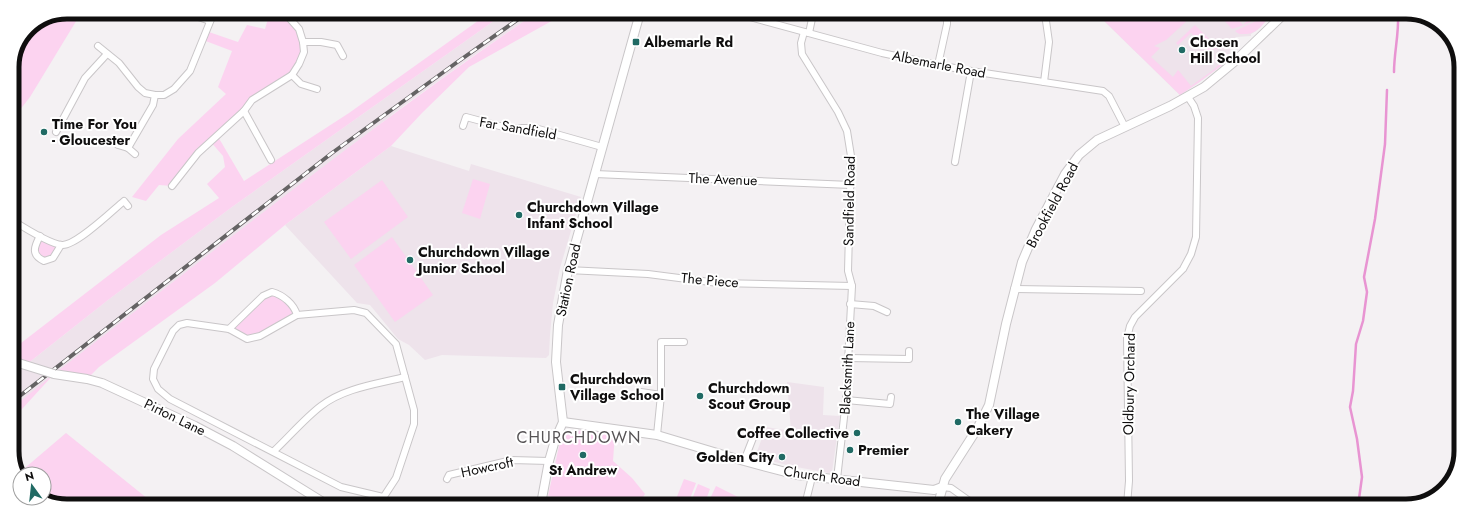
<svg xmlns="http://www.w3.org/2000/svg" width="1473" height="518" font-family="Jost,sans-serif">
	<rect width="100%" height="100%" fill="#f4f1f3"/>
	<g fill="#eee3eb">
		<polygon points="505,13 536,13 473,56 409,102 176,280 12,408 12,376 108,300 232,207"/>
		<polygon points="1097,14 1271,15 1256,31 1251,34 1251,36 1236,37 1231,42 1229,58 1226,58 1225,63 1198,83 1180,95"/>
		<polygon points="391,146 469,171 471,164 581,197 560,268 553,303 550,335 549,355 546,358 442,355 425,360 409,345 398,339 370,305 357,303 285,225"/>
		<polygon points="787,382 824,387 823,415 840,416 832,472 829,473 791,466 755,457 766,427 791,431"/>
	</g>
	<g fill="#fcd3f0">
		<polygon points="66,12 78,18 30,97 12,120 12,64 28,28"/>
		<polygon points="270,12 284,12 295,24 304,52 292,75 252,100 217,135 244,181 349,113 489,13 505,13 232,207 108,300 12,376 12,350 161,235 219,198 207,184 225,167 223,156 210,141 172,186 159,185 146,201 132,197 178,139 226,94 218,87 232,51 203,40 206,31 238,42 247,25 265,29"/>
		<path d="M536 13H566L469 67 422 113 391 146 285 225 215 283 99 367 87 379 54 374 12 420V408L54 374C213 252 370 126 536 13Z"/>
		<polygon points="1097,14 1185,14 1189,19 1166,40 1154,46 1160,48 1151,57 1173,77 1178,70 1179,71 1191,86 1212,71 1223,61 1218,54 1227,53 1226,62 1198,83 1180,95"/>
		<path d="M1223 14H1233L1243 25 1254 14 1259 15C1253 23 1241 26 1232 29L1221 17Z"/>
		<path d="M1262 15H1271C1264 23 1258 33 1247 34 1241 34 1239 35 1235 31L1258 20Z"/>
		<polygon points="1195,25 1215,45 1225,40 1227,42 1227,48 1207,50 1191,33 1178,45 1176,43"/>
		<polygon points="473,179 490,184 480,219 462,213"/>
		<polygon points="382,180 408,217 351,259 324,222"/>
		<polygon points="40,236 61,245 53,258 38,258 36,244"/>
		<polygon points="392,237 433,295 395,322 354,265"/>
		<polygon points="280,294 297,315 247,339 229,329 263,296"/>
		<polygon points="582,430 615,433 613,461 632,478 645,494 639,504 590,504 548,496 559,446 567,434"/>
		<polygon points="66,433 153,503 50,503 42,498 44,498 44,474 20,474 20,475 19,473"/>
		<polygon points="684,479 696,483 688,504 674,504"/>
		<polygon points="698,484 710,489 704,505 690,504"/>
		<polygon points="716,486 754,505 707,505"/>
	</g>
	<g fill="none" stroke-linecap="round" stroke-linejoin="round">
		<g stroke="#e894d2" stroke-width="2.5">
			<path d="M1394 72C1394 53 1399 34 1398 15"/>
			<polyline points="1358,506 1362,477 1357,439 1350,407 1353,391 1356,344 1363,321 1367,292 1364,277 1375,219 1385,144 1387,90"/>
		</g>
		<defs>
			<g id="minor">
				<polyline points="184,12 210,21"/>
				<polyline points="735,13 882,53 938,65 971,71 1103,91 1109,96 1125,127"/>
				<polyline points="374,15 382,15 386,13"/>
				<polyline points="804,32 801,43 802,54 838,112 847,131 851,156 848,271 852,286 846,400 837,479"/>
				<polyline points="809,33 813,14"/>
				<polyline points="303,42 321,42 337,45 343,56"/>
				<polyline points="98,46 119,63 138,87 145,93 155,95 164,95 174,89 190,71 214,12"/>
				<polyline points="938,65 947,24 947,14"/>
				<polyline points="292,75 301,84 317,89"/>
				<polyline points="1044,82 1049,42 1045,14"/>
				<polyline points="244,111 271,160"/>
				<polyline points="463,126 466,117 507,128 535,128 602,147"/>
				<polyline points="56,132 85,78 107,54"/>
				<polyline points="118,145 128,148 153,105 155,95"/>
				<polyline points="128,148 135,154"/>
				<polyline points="955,162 971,71"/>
				<polyline points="595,174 851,185"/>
				<polyline points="172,186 198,153 244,111 252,100 292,75 299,64 304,52 303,42 299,29 284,12"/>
				<path d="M12 220C23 227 50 244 62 245 76 246 112 211 124 201L128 206"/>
				<path d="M40 236C34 247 31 255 44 261L53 258 61 245"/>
				<polyline points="568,270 648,274 718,283 852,286"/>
				<polyline points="1014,289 1141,291"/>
				<polyline points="850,304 874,306 887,312"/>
				<path d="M229 329 263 296 272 292C283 295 294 304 297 315"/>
				<polyline points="848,358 909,359 909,351"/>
				<polyline points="641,392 661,395"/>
				<polyline points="846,400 890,404 891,397"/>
				<polyline points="657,435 661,395 661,342 684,342"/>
				<path d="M274 451C288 438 305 418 321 406 344 388 377 384 405 377"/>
				<polyline points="744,461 753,438"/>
				<polyline points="447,479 449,475 511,460 549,461"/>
				<polyline points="942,487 951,488 975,505"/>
				<polyline points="379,504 396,478 414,424 414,410 396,344 366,313 354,310 297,315 260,336 247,339 229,329 187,323 179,325 173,331 154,369 153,379 158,389 170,399 341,487 383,497"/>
				<polyline points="1040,504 1040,505"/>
				<polyline points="805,505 812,477"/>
				<polyline points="1127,505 1129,481 1127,338 1130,326 1135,317 1183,269 1191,254 1196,237 1198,118 1194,106 1188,97"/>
			</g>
			<g id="tertiary">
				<polyline points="54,374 87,379 102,383 195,426 233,446 326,504"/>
				<polyline points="563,422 657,435 744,461 797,475 934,490 942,487"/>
				<polyline points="541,504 549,461 555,440 563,422 556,362 558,325 568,270 640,13"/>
				<polyline points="942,505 940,497 945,479 977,429 989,405 1006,324 1022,262 1036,229 1065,174 1079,155 1097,140 1170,106 1204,87 1233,63 1283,15"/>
			</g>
		</defs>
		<use href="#minor" stroke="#c9c6c8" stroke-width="8"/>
		<use href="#tertiary" stroke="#c9c6c8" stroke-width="10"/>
		<use href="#minor" stroke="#fff" stroke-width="6"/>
		<use href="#tertiary" stroke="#fff" stroke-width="8"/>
		<defs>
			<polyline id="rail" points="12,402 332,153 456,63 527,13"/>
		</defs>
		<use href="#rail" stroke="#656364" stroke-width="4"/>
		<use href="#rail" stroke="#fff" stroke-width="2.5" stroke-dasharray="8" stroke-linecap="butt"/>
		<defs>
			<polyline id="tertiary-bridge" points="12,361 54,374"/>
		</defs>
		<use href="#tertiary-bridge" stroke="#c9c6c8" stroke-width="10" stroke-linecap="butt"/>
		<use href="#tertiary-bridge" stroke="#fff" stroke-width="8"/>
	</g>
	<g fill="#206a64" stroke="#fff" stroke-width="1.5">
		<rect x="632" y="38" width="8" height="8" rx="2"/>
		<circle cx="1182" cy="50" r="4"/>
		<circle cx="44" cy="132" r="4"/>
		<circle cx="519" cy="215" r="4"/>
		<circle cx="410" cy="260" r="4"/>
		<rect x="558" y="383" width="8" height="8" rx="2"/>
		<circle cx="700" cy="396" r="4"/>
		<circle cx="958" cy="422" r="4"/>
		<circle cx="857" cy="433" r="4"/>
		<circle cx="850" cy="450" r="4"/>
		<circle cx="583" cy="455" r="4"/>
		<circle cx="782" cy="457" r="4"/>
	</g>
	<g text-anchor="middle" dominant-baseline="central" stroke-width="4" stroke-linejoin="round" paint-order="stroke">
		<g font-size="14" font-weight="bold" fill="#0f0e0e" stroke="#fff" text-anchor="start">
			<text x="644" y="42">Albemarle Rd</text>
			<text x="1190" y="42">Chosen<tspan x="1190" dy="16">Hill School</tspan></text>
			<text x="52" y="124">Time For You<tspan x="52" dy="16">- Gloucester</tspan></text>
			<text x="527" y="207">Churchdown Village<tspan x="527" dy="16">Infant School</tspan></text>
			<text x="418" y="252">Churchdown Village<tspan x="418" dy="16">Junior School</tspan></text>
			<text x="570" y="379">Churchdown<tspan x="570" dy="16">Village School</tspan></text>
			<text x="708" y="388">Churchdown<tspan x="708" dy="16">Scout Group</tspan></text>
			<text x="966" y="414">The Village<tspan x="966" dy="16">Cakery</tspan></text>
			<text x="849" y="433" text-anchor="end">Coffee Collective</text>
			<text x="858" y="450">Premier</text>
			<text x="774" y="457" text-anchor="end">Golden City</text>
			<text x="583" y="470" text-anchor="middle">St Andrew</text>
		</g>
		<g font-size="14" fill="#0f0e0e" stroke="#fff">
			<text transform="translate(939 64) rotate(11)">Albemarle Road</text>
			<text transform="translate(518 128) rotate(10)">Far Sandfield</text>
			<text transform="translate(723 179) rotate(2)">The Avenue</text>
			<text transform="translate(849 201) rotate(-89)">Sandfield Road</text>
			<text transform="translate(1052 205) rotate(-62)">Brookfield Road</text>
			<text transform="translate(568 280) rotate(-78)">Station Road</text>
			<text transform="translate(710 280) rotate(5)">The Piece</text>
			<text transform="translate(847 368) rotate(-87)">Blacksmith Lane</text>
			<text transform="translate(1129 384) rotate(-89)">Oldbury Orchard</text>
			<text transform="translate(175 417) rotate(26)">Pirton Lane</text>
			<text transform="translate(487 467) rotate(-12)">Howcroft</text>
			<text transform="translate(822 476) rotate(8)">Church Road</text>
		</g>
		<g font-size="16" letter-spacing="1" fill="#565355" stroke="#fff">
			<text x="579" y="437">CHURCHDOWN</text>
		</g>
	</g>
	<path d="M0 0H1473V518H0ZM67 19H1406A48 48 0 0 1 1454 67V451A48 48 0 0 1 1406 499H67A48 48 0 0 1 19 451V67A48 48 0 0 1 67 19Z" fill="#fff" fill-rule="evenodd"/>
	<path fill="none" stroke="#0f0e0e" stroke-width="5" d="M67 19H1406A48 48 0 0 1 1454 67V451A48 48 0 0 1 1406 499H67A48 48 0 0 1 19 451V67A48 48 0 0 1 67 19Z"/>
	<g transform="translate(32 486) rotate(345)"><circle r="19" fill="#ffffff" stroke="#9f9f9f"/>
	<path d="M0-3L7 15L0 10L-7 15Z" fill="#206a64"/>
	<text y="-6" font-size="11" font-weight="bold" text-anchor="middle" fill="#0f0e0e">N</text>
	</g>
</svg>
